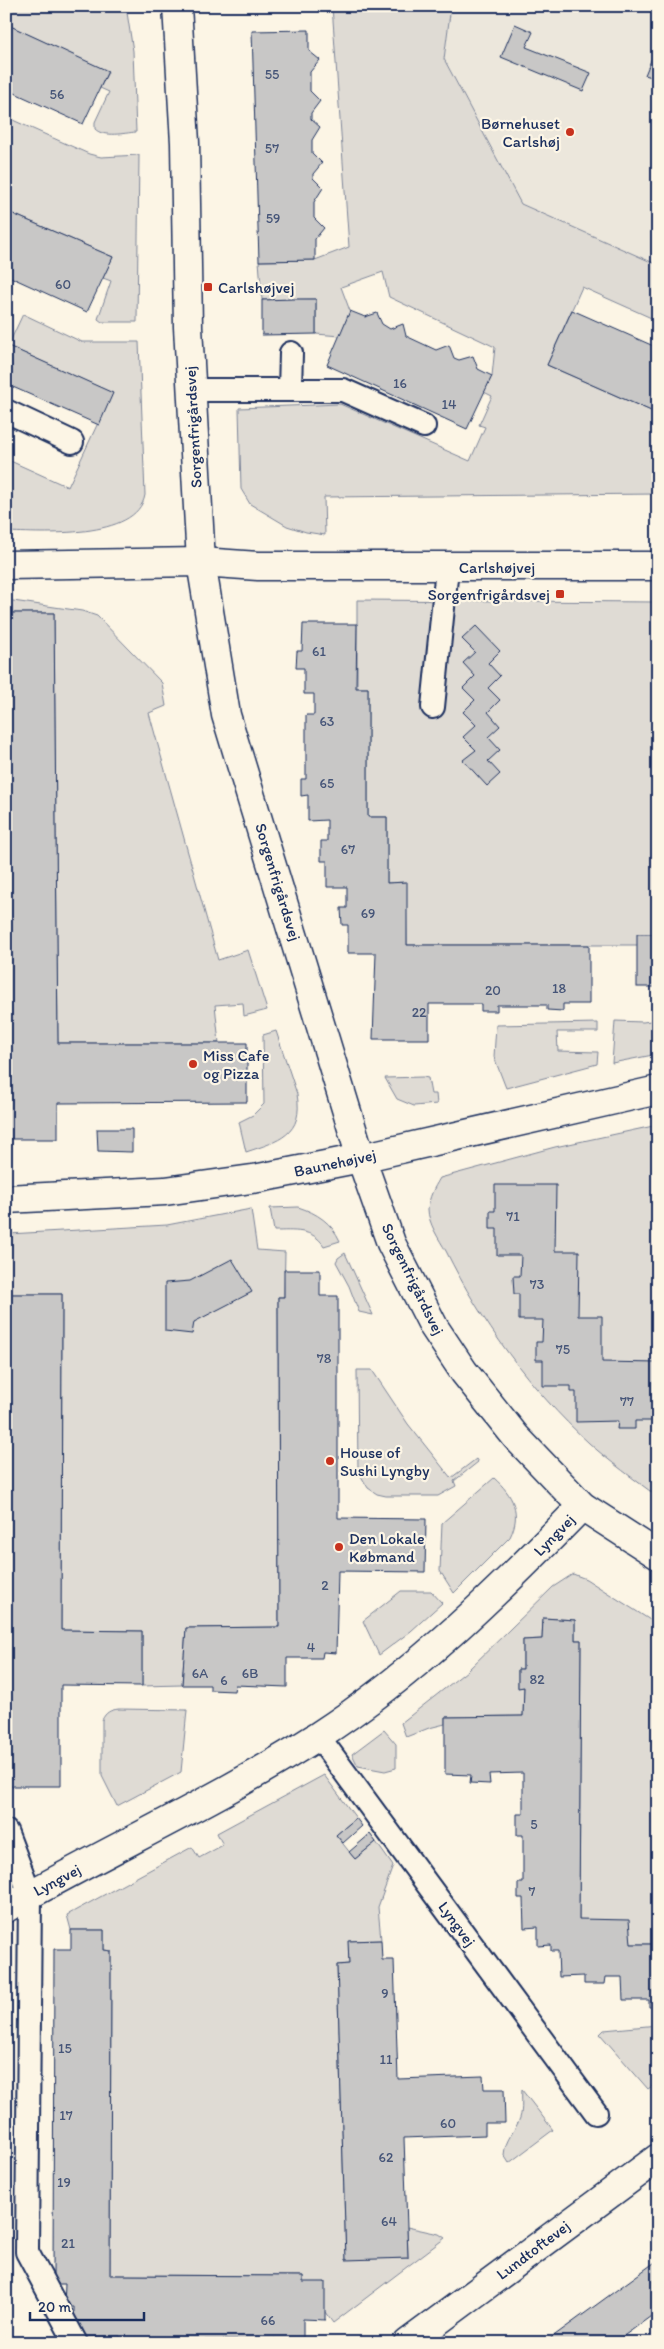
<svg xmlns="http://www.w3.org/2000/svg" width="664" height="2349" font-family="Itim,sans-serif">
	<rect width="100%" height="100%" fill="#fcf5e5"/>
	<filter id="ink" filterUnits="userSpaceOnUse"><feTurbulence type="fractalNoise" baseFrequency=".02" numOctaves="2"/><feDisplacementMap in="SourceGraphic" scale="10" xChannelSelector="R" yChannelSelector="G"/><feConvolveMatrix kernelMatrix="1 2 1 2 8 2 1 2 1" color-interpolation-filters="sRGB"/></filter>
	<g filter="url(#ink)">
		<polygon fill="#ece7dc" points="451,6 658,6 658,265 521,204 444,59"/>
		<g fill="#dfdbd4" stroke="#7d8599">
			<path d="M6 6H126L133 51 136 132C124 133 104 138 95 129V122L109 92 100 88 108 72 6 24Z"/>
			<polygon points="332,6 451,6 444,59 521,204 658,265 658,321 582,287 547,365 658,414 658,494 324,497 325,535 306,532 287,526 250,504 241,489 239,408 340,404 470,461 485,427 479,425 492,396 484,392 492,376 495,347 389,297 383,272 341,287 350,311 340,336 316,334 316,299 262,300 259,261 315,260 349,247"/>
			<polygon points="6,117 89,154 101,157 139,155 137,322 102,322 98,319 111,281 103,278 113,257 6,211"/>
			<path d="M23 314 82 342H139L145 495C137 540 41 533 6 532V459L68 487 112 393 8 346Z"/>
			<polygon points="6,600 82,611 97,616 162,683 166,706 149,713 218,960 248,950 267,1010 244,1016 243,1003 215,1005 219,1043 58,1043 54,613 6,613"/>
			<polygon points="357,600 658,602 658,934 637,945 407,945 406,882 387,883 387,817 368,817 368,688 357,688"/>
			<polygon points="658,1020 658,1054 612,1063 615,1021 643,1022"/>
			<polygon points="598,1023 598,1032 557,1032 558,1051 598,1052 597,1064 506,1088 494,1057 496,1025"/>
			<path d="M276 1031 297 1094C304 1135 279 1141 246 1152L239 1122 253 1115 264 1104 263 1035Z"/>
			<polygon points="423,1077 428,1078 431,1094 436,1094 437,1104 414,1106 397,1099 385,1078"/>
			<path d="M658 1125V1497C634 1479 610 1462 589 1443 530 1389 481 1322 446 1251 439 1239 428 1223 428 1209 429 1197 434 1188 440 1178L555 1147Z"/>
			<path d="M298 1207C317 1213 332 1223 340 1241L324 1246C313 1228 293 1231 274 1231L270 1208Z"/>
			<polygon points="251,1209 257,1250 285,1252 284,1297 278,1297 279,1627 186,1628 182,1685 142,1686 142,1631 61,1630 62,1294 6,1294 9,1234 167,1225"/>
			<polygon points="345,1253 373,1315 359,1312 349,1286 336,1262 338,1258"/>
			<polygon points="357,1370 372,1370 408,1424 451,1478 476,1459 478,1462 454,1481 456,1486 438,1496 386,1496 377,1494 368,1488 358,1471"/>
			<path d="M494 1478C513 1495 522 1513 510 1537L454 1593 440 1571 442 1523Z"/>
			<polygon points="573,1574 586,1579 658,1625 658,1944 631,1944 579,1919 581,1640 575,1640 575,1620 543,1618 542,1639 523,1640 523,1669 518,1669 518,1687 524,1687 523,1716 445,1717 445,1724 429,1728 406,1737 401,1723 467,1671 553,1587"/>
			<polygon points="401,1591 431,1591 442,1603 411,1631 379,1655 363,1621"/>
			<path d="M119 1709 187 1710 181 1772 117 1806 102 1776V1720C106 1712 110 1710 119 1709Z"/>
			<polygon points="384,1730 396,1744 396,1768 385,1771 358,1766 352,1754"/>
			<polygon points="324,1775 356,1818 336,1835 355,1859 376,1842 393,1866 378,1907 381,1940 349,1941 349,1964 337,1965 346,2259 408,2258 407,2227 439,2234 445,2238 333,2323 303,2282 303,2276 110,2275 111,1951 104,1950 104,1930 71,1930 67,1915 192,1847 199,1858 223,1845 217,1833"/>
			<polygon points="658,2025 658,2082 648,2089 600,2034 604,2030"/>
			<path d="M522 2090 553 2130 509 2163 504 2155C505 2139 515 2132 520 2118 523 2109 521 2099 522 2090Z"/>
		</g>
		<g fill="#c8c7c6" stroke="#1b2f5e">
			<polygon points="6,24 108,71 83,124 6,89"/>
			<polygon points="515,24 533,32 526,47 591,73 583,91 501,57"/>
			<polygon points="309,30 309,51 320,60 310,72 310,91 320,101 311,113 311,119 320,127 312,140 312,153 322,163 313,174 313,178 323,188 314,202 314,218 324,228 315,239 315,260 259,261 252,31"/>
			<polygon points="656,48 658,48 658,86 654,81 655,78 645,75"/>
			<polygon points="6,211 113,257 87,312 6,275"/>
			<polygon points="293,299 316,299 316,334 262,335 262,300"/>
			<polygon points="572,310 658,348 658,414 547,365"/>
			<polygon points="350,311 365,317 377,313 382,324 390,329 403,324 406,336 436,350 449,345 454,358 459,360 473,356 478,369 492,376 467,429 327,365"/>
			<polygon points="6,345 113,393 99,425 6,384"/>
			<polygon points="6,613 54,613 58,1043 247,1043 247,1102 58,1103 58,1139 6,1139"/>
			<polygon points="303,624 357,624 356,688 368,688 368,817 387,817 387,883 407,882 407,945 589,945 589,1004 563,1004 563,1011 547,1010 547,1005 497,1005 497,1011 481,1011 481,1004 429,1004 429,1039 373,1039 376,953 348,953 348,925 342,925 341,908 347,908 347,887 327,887 327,861 321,861 321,841 327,841 327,820 308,821 308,795 301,796 301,779 306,779 306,715 314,715 314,694 304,694 304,668 296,668 297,651 302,651"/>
			<polygon points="476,626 500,651 488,663 500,676 488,688 500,700 488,712 500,726 488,737 500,750 488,761 500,774 487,786 463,760 476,750 463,737 476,725 463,712 475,700 463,688 475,676 463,663 475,652 462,639"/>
			<rect x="637" y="934" width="21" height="53"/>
			<polygon points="97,1129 132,1129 132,1152 98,1151"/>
			<polygon points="495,1185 556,1185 555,1251 579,1251 578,1316 602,1316 602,1362 658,1363 658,1421 635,1421 635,1429 617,1429 618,1421 576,1422 576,1392 571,1392 571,1386 543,1386 543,1360 536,1360 536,1342 542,1342 543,1320 519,1320 519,1294 514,1294 513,1276 520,1276 521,1255 497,1255 497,1229 490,1229 490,1211 495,1211"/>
			<polygon points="232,1259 252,1292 194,1322 192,1334 165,1331 165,1283 190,1281"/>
			<polygon points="284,1270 320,1270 320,1296 338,1296 338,1518 426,1519 425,1572 338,1571 336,1653 323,1652 322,1658 287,1658 287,1687 235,1685 234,1691 210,1690 210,1685 182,1685 186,1628 279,1627 278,1297 284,1297"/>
			<polygon points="6,1294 62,1294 61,1630 142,1631 142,1686 61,1685 61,1786 6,1786"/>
			<polygon points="543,1618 575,1620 575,1640 581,1640 579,1919 629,1920 631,1944 658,1944 658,2007 649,2007 649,2000 623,2000 622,1977 605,1977 604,1984 584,1984 584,1976 559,1977 558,1951 551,1951 551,1945 538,1946 538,1927 524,1928 523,1898 518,1898 518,1883 523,1883 523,1835 517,1835 517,1814 523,1814 523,1773 489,1774 490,1784 470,1783 471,1775 445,1774 445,1717 523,1716 524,1687 518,1688 518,1669 523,1669 523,1640 542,1639"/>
			<polygon points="356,1818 362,1826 343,1843 336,1835"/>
			<polygon points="370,1834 376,1842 355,1859 349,1852"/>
			<polygon points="71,1930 104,1930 104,1950 111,1951 110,2275 303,2276 303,2282 325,2282 325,2320 303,2319 303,2340 176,2340 176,2343 120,2343 120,2336 74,2337 74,2307 64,2307 65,2284 53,2284 54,1949 71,1949"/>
			<polygon points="381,1940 382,1960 394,1960 398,2079 483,2076 484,2089 504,2089 505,2123 485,2123 485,2135 404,2138 408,2258 346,2260 337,1965 349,1964 348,1941"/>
			<polygon points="658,2260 658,2311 632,2330 614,2343 544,2343"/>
		</g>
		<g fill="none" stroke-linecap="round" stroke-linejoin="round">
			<defs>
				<g id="service">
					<polyline points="191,390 343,390 424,426"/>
					<polyline points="290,390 291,353"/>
					<polyline points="6,411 72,442"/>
					<polyline points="433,707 447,568"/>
					<polyline points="318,1736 596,2113"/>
					<polyline points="6,1831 30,1894 27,2252 76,2343"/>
				</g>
				<g id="minor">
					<polyline points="6,565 201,562 258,566 658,566"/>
					<polyline points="6,1199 165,1191 259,1178 361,1158 658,1090"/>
					<path d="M6 1908C109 1849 218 1800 318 1736 416 1673 501 1589 582 1506"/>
				</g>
				<g id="tertiary">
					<polyline points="177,6 185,143 188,327 201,562 226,715 361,1158 391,1243 434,1327 464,1372 516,1437 582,1506 658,1555"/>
					<polyline points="408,2343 658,2158"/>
				</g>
			</defs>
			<use href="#service" stroke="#1b2f5e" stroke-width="26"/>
			<use href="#minor" stroke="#1b2f5e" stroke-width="31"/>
			<use href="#tertiary" stroke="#1b2f5e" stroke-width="31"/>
			<use href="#service" stroke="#fcf5e5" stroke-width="22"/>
			<use href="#minor" stroke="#fcf5e5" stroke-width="28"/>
			<use href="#tertiary" stroke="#fcf5e5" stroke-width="28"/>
		</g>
	</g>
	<g fill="#c8321e" stroke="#fcf5e5" stroke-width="2">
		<circle cx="570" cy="132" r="5"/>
		<rect x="203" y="282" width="10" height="10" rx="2.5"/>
		<rect x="555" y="589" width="10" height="10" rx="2.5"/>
		<circle cx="193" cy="1064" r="5"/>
		<circle cx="330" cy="1461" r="5"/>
		<circle cx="339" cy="1547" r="5"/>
	</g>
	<g text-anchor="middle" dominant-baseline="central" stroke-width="4.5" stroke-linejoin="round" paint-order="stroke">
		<g font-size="14" fill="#465578">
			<text x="272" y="74">55</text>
			<text x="57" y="94">56</text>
			<text x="272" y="148">57</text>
			<text x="273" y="218">59</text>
			<text x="63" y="284">60</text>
			<text x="400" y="383">16</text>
			<text x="449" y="404">14</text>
			<text x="319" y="651">61</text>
			<text x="327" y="721">63</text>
			<text x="327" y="783">65</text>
			<text x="348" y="849">67</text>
			<text x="368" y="913">69</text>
			<text x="559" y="988">18</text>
			<text x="493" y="990">20</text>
			<text x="419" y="1012">22</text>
			<text x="513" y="1216">71</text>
			<text x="537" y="1284">73</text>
			<text x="563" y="1349">75</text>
			<text x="324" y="1358">78</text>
			<text x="627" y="1401">77</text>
			<text x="325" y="1585">2</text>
			<text x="311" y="1647">4</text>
			<text x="200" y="1673">6A</text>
			<text x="250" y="1673">6B</text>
			<text x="537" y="1679">82</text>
			<text x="224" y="1680">6</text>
			<text x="534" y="1824">5</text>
			<text x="532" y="1891">7</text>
			<text x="385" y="1993">9</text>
			<text x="65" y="2048">15</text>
			<text x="386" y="2059">11</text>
			<text x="66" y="2115">17</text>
			<text x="448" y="2123">60</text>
			<text x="386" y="2157">62</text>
			<text x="64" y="2182">19</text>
			<text x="389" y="2221">64</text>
			<text x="68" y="2243">21</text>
			<text x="268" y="2320">66</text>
		</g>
		<g font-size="16" fill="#1b2f5e" stroke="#fcf5e5" text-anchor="start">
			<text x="560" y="123" text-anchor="end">Børnehuset<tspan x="560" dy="18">Carlshøj</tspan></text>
			<text x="218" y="287">Carlshøjvej</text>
			<text x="550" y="594" text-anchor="end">Sorgenfrigårdsvej</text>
			<text x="203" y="1055">Miss Cafe<tspan x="203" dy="18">og Pizza</tspan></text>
			<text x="340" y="1452">House of<tspan x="340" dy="18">Sushi Lyngby</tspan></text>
			<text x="349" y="1538">Den Lokale<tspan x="349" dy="18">Købmand</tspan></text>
		</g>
		<g font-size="16" fill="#1b2f5e" stroke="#fcf5e5">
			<text transform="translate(193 427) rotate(-93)">Sorgenfrigårdsvej</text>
			<text x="497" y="567">Carlshøjvej</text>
			<text transform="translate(278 882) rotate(73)">Sorgenfrigårdsvej</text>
			<text transform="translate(335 1163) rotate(-12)">Baunehøjvej</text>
			<text transform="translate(413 1279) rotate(64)">Sorgenfrigårdsvej</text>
			<text transform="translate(554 1535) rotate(-46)">Lyngvej</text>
			<text transform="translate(57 1880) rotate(-28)">Lyngvej</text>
			<text transform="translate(457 1924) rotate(54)">Lyngvej</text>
			<text transform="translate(533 2250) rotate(-37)">Lundtoftevej</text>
		</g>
	</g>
	<rect width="664" height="2349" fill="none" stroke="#fcf5e5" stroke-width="25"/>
	<rect x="12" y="12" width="639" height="2324" fill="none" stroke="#1b2f5e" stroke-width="2" filter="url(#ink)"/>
	<path d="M30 2312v8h114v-8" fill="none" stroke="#1b2f5e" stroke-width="2.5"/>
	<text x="38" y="2312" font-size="15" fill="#1b2f5e" stroke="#fcf5e5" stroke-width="4" paint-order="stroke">20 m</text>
</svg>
